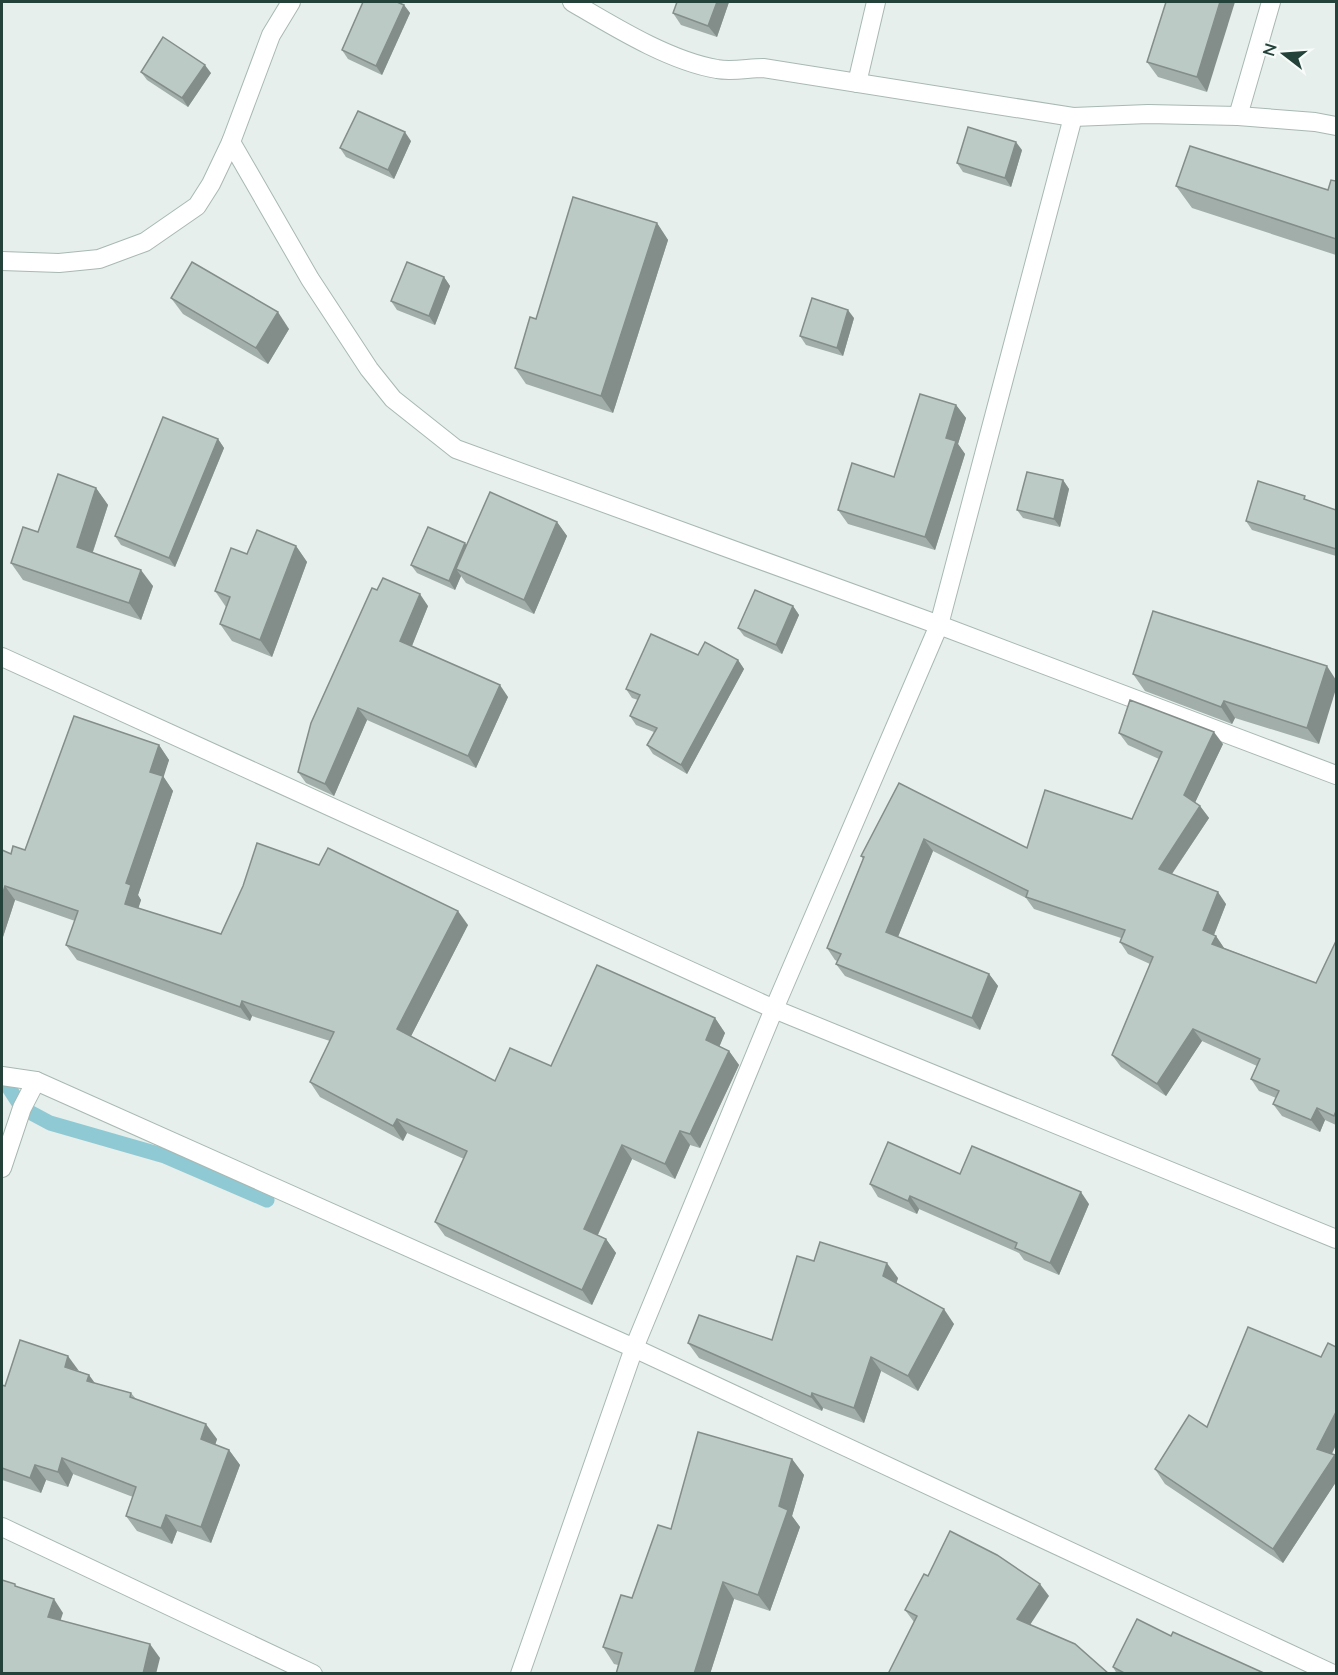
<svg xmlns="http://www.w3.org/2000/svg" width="1338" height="1675" font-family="Lato,sans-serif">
	<rect width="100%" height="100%" fill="#e6efeb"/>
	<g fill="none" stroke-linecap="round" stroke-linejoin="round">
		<polyline stroke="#8ec9d4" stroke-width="15" points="2,1077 22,1108 50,1123 165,1156 267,1200"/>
		<defs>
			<g id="minor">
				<path d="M572 2C613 26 669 61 717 69 731 72 749 68 763 68L1073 117 1148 114 1238 116 1315 122 1336 126"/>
				<polyline points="857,83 876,2"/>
				<polyline points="1238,116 1271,2"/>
				<polyline points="231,142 310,279 369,369 393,399 456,449 939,625 1336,775"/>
				<polyline points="2,261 59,263 99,259 145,242 197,206 211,184 231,142 271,35 291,2"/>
				<polyline points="2,657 774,1009 1336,1239"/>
				<polyline points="2,1076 36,1081 634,1348 1333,1674"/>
				<polyline points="2,1168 22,1108 36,1081"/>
				<polyline points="2,1527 313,1674"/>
				<polyline points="520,1674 634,1348 774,1009 939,625 1073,117"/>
			</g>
		</defs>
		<use href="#minor" stroke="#a8b8b2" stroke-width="20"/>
		<use href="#minor" stroke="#fff" stroke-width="18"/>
	</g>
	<g fill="#a1aea9">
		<polygon points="677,2 729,2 717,37 681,25 673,13"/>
		<polygon points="1166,2 1207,92 1158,77 1147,62"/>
		<polygon points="404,5 410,13 382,75 348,59 342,50"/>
		<polygon points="141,72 211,73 188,107 147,80"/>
		<polygon points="411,141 394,179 346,157 340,148"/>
		<polygon points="1022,150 1011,187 963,172 957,163"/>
		<polygon points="1336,181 1336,255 1192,208 1176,186 1328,190"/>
		<polygon points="657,223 668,240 613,413 526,384 515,368 536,319"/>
		<polygon points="444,277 450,286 435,325 397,310 391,301"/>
		<polygon points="171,298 289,329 268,364 183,314"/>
		<polygon points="854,318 843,356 806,345 800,336"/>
		<polygon points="956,405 966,418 958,444 965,454 935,550 848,524 838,510 894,477"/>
		<polygon points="218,439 224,448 175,567 121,545 115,536"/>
		<polygon points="1063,480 1069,489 1060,527 1023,518 1017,510"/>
		<polygon points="96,488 108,505 93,552 153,586 141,620 23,580 11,563 38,532"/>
		<polygon points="1308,500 1336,510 1336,556 1252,530 1246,521"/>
		<polygon points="557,522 567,536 534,614 466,583 461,576 455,590 417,573 411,565 467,545"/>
		<polygon points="296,546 307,562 272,657 232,641 220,624 226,607 215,591 247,554"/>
		<polygon points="377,590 428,606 412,646 508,697 476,768 367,720 334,796 306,783 298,772"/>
		<polygon points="793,606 799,615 782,654 744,636 738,628"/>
		<polygon points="698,655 738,660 744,669 687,774 653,754 647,745 654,732 636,725 630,716 638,700 632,698 626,689"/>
		<polygon points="1327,666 1319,744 1235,718 1232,724 1145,691 1133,674"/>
		<polygon points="1119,733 1223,744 1195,802 1200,806 1209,818 1172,874 1226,904 1214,935 1216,936 1224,948 1316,983 1336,941 1336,1125 1325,1120 1320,1132 1282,1116 1273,1104 1276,1098 1259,1091 1251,1079 1257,1066 1202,1041 1166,1096 1121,1067 1112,1055 1150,964 1128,954 1120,942 1121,938 1034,909 1026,898 933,851 898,937 989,974 998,986 980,1030 845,976 836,964 837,961 835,960 827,948 863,859 861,856 899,783 1027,848 1132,819 1159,759 1128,745"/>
		<polygon points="159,745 169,760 163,776 173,791 138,895 141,900 138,908 221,934 468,925 411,1036 495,1081 551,1066 715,1018 725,1033 719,1046 729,1051 739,1065 700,1148 690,1145 675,1179 632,1159 598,1235 606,1239 616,1253 592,1305 445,1236 435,1222 464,1159 407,1133 403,1141 320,1097 310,1082 330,1041 252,1016 250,1021 77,960 66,945 75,921 15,900 2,940 2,850 11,854 25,850"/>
		<polygon points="960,1174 1089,1204 1059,1275 1024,1260 1019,1253 919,1209 917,1214 878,1197 870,1184"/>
		<polygon points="814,1261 898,1278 896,1283 954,1324 918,1391 881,1371 864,1423 823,1408 822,1411 699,1358 688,1343 772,1340"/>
		<polygon points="1336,1347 1336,1445 1332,1454 1335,1455 1336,1457 1336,1482 1283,1563 1165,1484 1155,1469 1207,1427"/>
		<polygon points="79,1371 89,1375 94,1383 131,1393 136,1399 217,1439 215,1445 229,1450 240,1465 211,1543 177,1531 172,1544 137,1531 126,1516 133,1497 73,1474 68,1487 46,1480 41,1493 2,1480 2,1385 5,1386"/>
		<polygon points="792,1459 804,1475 792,1516 800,1527 770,1611 734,1599 710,1674 616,1674 618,1665 614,1664 603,1647 632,1598 671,1529"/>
		<polygon points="928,1576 1049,1596 914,1622 905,1610"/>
		<polygon points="1171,1636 1266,1674 1117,1674 1113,1667"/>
	</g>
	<g fill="#838d89">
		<polygon points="717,2 729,2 717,37 708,26"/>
		<polygon points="1220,2 1235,2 1207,92 1197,77"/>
		<polygon points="404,5 410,13 382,75 376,66"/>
		<polygon points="205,65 211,73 188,107 182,98"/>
		<polygon points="405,132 411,141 394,179 388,170"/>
		<polygon points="1016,142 1022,150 1011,187 1005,178"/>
		<polygon points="657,223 668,240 613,413 601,396"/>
		<polygon points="444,277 450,286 435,325 429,316"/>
		<polygon points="848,310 854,318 843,356 837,348"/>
		<polygon points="278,312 289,329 268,364 256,348"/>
		<polygon points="956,405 966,418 958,444 965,454 935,550 925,537 946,438"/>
		<polygon points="218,439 224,448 175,567 169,558"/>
		<polygon points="1063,480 1069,489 1060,527 1054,519"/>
		<polygon points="96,488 108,505 89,563 77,547"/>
		<polygon points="557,522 567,536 534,614 524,600"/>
		<polygon points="465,543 471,552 456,569 461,576 455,590 449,581"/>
		<polygon points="296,546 307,562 272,657 260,640"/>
		<polygon points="141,570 153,586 141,620 129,603"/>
		<polygon points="420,594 428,606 409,653 400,641"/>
		<polygon points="793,606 799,615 782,654 776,645"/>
		<polygon points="738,660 744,669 687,774 681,765"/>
		<polygon points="1327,666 1336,680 1336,689 1319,744 1307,728"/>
		<polygon points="500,685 508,697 476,768 468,756"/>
		<polygon points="1224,701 1235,718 1232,724 1221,707"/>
		<polygon points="358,708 367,720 334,796 325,784"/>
		<polygon points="1214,732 1223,744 1193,807 1184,795"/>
		<polygon points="159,745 169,760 163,779 163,776 173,791 138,895 141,900 135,919 125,904 126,883 150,772"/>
		<polygon points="1200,806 1209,818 1167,881 1159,869"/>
		<polygon points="924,839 933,851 895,944 886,932"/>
		<polygon points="5,886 15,900 2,940 2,896"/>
		<polygon points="1218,892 1226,904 1211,942 1203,930"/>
		<polygon points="458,911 468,925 407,1044 397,1029"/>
		<polygon points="1216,936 1224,948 1220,956 1212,944"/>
		<polygon points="989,974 998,986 980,1030 972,1018"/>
		<polygon points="242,1001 252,1016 250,1021 240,1007"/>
		<polygon points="715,1018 725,1033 716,1055 706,1040"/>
		<polygon points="1193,1029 1202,1041 1166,1096 1157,1084"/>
		<polygon points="729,1051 739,1065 700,1148 690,1134"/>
		<polygon points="1317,1108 1325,1120 1320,1132 1311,1120"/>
		<polygon points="397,1119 407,1133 403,1141 393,1126"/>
		<polygon points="680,1131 690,1145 675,1179 665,1164"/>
		<polygon points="622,1145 632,1159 594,1243 584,1229"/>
		<polygon points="1081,1192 1089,1204 1059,1275 1050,1263"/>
		<polygon points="910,1196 919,1209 917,1214 908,1201"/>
		<polygon points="606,1239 616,1253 592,1305 582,1290"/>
		<polygon points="887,1263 898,1278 894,1291 883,1276"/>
		<polygon points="944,1309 954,1324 918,1391 908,1376"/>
		<polygon points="68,1356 79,1371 65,1367"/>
		<polygon points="871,1357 881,1371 864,1423 854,1408"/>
		<polygon points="89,1375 100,1390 87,1381"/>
		<polygon points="812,1393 823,1408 822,1411 811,1397"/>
		<polygon points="1336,1412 1336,1445 1327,1463 1317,1449"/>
		<polygon points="206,1424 217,1439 212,1455 201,1439"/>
		<polygon points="229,1450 240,1465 211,1543 201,1527"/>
		<polygon points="1335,1455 1336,1457 1336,1482 1283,1563 1273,1549"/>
		<polygon points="62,1458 73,1474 68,1487 58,1472"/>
		<polygon points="792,1459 804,1475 792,1516 800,1527 770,1611 758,1595 779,1506"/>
		<polygon points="35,1465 46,1480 41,1493 30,1478"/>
		<polygon points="166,1515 177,1531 172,1544 161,1528"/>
		<polygon points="723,1582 734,1599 710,1674 694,1674"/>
		<polygon points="1040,1584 1049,1596 1026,1631 1017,1619"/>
		<polygon points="54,1599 63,1613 57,1631 48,1617"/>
		<polygon points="150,1644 160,1658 156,1674 143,1674"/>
	</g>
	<g fill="#bbcac4" stroke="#838d89" stroke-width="1.5">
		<polygon points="363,2 397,2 404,5 376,66 342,50"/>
		<polygon points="677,2 717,2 708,26 673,13"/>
		<polygon points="1166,2 1220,2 1197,77 1147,62"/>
		<polygon points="163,37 205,65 182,98 141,72"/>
		<polygon points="358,111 405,132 388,170 340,148"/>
		<polygon points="968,127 1016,142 1005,178 957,163"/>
		<polygon points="1190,146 1328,190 1331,180 1336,181 1336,239 1176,186"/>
		<polygon points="573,197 657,223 601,396 515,368 530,317 536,319"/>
		<polygon points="192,262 278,312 256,348 171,298"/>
		<polygon points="407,262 444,277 429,316 391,301"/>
		<polygon points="812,298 848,310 837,348 800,336"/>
		<polygon points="920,394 956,405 946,438 956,441 925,537 838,510 852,463 894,477"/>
		<polygon points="163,417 218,439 169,558 115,536"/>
		<polygon points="1027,472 1063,480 1054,519 1017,510"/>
		<polygon points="58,474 96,488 77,547 141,570 129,603 11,563 23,527 38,532"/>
		<polygon points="1258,481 1305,496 1304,499 1336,510 1336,549 1246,521"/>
		<polygon points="490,492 557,522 524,600 456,569"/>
		<polygon points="428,527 465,543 449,581 411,565"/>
		<polygon points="257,530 296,546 260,640 220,624 230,597 215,591 231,548 247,554"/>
		<polygon points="383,578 420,594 400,641 500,685 468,756 358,708 325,784 298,772 311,723 372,588 377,590"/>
		<polygon points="755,590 793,606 776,645 738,628"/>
		<polygon points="1153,611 1327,666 1307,728 1224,701 1221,707 1133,674"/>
		<polygon points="651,634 698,655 705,642 738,660 681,765 647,745 657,728 630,716 640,695 626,689"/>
		<polygon points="1130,700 1214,732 1184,795 1200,806 1159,869 1218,892 1203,930 1216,936 1212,944 1316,983 1336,941 1336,1111 1334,1116 1317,1108 1311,1120 1273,1104 1279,1091 1251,1079 1260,1059 1193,1029 1157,1084 1112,1055 1153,957 1120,942 1125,930 1026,897 1028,891 924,839 886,932 989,974 972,1018 836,964 841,954 827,948 864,857 861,856 899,783 1027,848 1045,790 1132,819 1162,752 1119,733"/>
		<polygon points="74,716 159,745 150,772 163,776 126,883 131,885 125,904 221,934 243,886 257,843 319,865 328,848 458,911 397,1029 495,1081 510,1048 551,1066 597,965 715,1018 706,1040 729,1051 690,1134 680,1131 665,1164 622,1145 584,1229 606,1239 582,1290 435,1222 467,1151 397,1119 393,1126 310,1082 334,1032 242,1001 240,1007 66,945 78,911 5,886 2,896 2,850 11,854 13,846 25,850"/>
		<polygon points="888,1142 960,1174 972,1146 1081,1192 1050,1263 1015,1248 1017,1243 910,1196 908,1201 870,1184"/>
		<polygon points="820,1242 887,1263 883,1276 944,1309 908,1376 871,1357 854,1408 812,1393 811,1397 688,1343 699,1315 772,1340 797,1256 814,1261"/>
		<polygon points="1248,1327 1321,1357 1328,1343 1336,1347 1336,1412 1317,1449 1335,1455 1273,1549 1155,1469 1189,1415 1207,1427"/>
		<polygon points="20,1340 68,1356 65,1367 89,1375 87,1381 131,1393 130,1397 206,1424 201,1439 229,1450 201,1527 166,1515 161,1528 126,1516 136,1487 62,1458 58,1472 35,1465 30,1478 2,1468 2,1385 5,1386"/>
		<polygon points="698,1432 792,1459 779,1506 788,1510 758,1595 723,1582 694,1674 616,1674 622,1653 603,1647 621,1595 632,1598 658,1525 671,1529"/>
		<polygon points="950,1531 997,1555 1040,1584 1017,1619 1075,1644 1109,1674 888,1674 917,1616 905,1610 924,1574 928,1576"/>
		<polygon points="2,1580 15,1584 15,1586 54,1599 48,1617 150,1644 143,1674 2,1674"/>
		<polygon points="1137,1619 1171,1636 1173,1632 1266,1674 1126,1674 1113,1667"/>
	</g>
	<rect width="1338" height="1675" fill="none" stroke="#24423a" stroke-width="6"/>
	<g transform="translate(1284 54) rotate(287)" stroke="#f7fbf9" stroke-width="4.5" paint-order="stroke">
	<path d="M0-4.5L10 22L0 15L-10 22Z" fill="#24423a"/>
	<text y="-9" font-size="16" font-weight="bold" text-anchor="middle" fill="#24423a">N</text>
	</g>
</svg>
